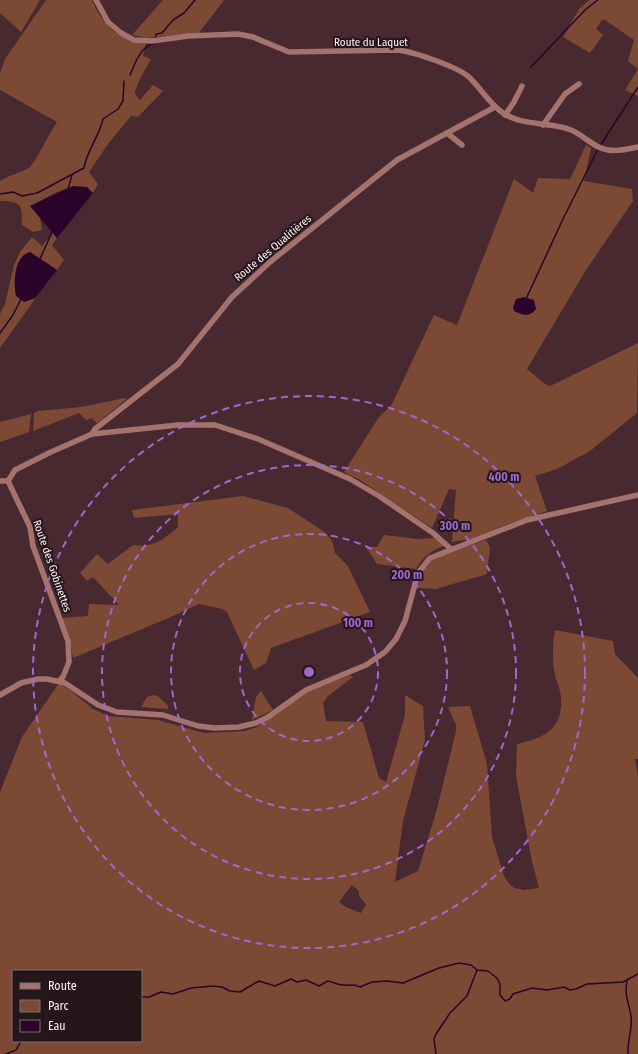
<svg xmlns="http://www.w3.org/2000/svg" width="638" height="1054" font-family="'Fira Sans Condensed',sans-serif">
	<rect width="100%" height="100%" fill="#47292f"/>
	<g fill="#7c4a34" fill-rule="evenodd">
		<polygon points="0,0 40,0 21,32 0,13"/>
		<path d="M46 0H92C104 27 117 39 146 43L143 56 151 59C147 67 135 86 135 94L140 100 153 85 163 91 138 117 131 116 108 144 89 172 98 184 93 193C74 177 49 197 31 206L40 218 42 230 33 232 22 225C22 205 22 201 0 201V181C9 175 20 173 29 168 34 165 51 130 57 122L0 90V73L5 59Z"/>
		<polygon points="163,0 224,0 199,33 147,38 132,35"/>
		<polygon points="589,0 638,0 638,96 625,90 638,69 628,61 634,40 605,20 602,20 596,29 603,35 590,53 563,37 579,9"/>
		<polygon points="586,145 591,148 584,181 632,189 633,201 586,270 527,369 545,384 550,386 638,343 637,413 590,451 557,469 535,476 547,511 513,522 472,539 452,542 456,490 449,489 432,528 360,480 344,472 379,417 391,406 434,315 457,325 514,179 533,193 538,178 570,179"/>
		<polygon points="53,233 57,238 52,245 64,260 57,270 30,252 24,302 35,298 33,302 0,348 0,314 5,304 14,265 20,252 32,237 42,246"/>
		<polygon points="125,398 127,399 97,423 92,418 86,420 79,413 33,431 34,413 38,411 81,407"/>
		<polygon points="31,414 29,432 0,442 0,422"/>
		<path d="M243 496 288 508 326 533 332 541 335 553 348 566 370 612 271 648 266 663 254 670 227 612 222 609 199 604 166 619 73 658 70 641 61 618 88 616 89 604 119 605 93 577 87 581 80 573 97 554 108 564 133 545C153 548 165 539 178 527V514L134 518 132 510Z"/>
		<path d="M384 535 418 539 436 538 444 546C431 550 422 558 416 569L377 564 366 547H377Z"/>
		<polygon points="486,540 490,547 487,574 436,589 417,588 422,571 434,558"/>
		<path d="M555 630 613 641 615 654 638 678V759H635L638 776V1054H0V792L22 737 59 683 71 691 93 709 108 716 158 720 204 733 245 731 257 727 309 691 350 675 353 677 328 696 323 703 326 721 363 722 379 778 386 782 405 715V695L423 706 425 740 403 821 395 882 418 871 437 809 456 731V725L448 707 470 706 487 764 492 837 504 876 509 884 514 888 524 890 539 888 532 862 516 776 517 744C544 738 563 729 561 699 561 689 555 679 554 669 552 656 553 642 555 630ZM352 885 359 891V896L366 904 361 913 346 907 339 902ZM13 971H141V1041H13Z"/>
		<polygon points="261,691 273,710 252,720 256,697"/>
		<polygon points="153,695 158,696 168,706 168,709 141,707 147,697"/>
	</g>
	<g fill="#2a042b">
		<polygon points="73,186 87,187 93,193 57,238 30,206"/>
		<path d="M30 252 57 270 35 298 24 302 16 296C13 283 14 256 30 252Z"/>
		<path d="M524 297 534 300 536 309C529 318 523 315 514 311L513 307 516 299Z"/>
	</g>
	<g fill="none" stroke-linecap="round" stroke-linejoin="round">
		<g stroke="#2a042b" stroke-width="1.5">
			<polyline points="155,40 156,34 162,33 173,20 184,13 195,0"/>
			<polyline points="531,67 586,9 598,0"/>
			<path d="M130 75C136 61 140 48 154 43"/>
			<polyline points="600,146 638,87"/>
			<polyline points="68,189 72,175"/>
			<path d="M0 194 13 192 22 196 37 193 84 168C87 150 99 137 103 119L118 109 123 101 124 81"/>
			<polyline points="40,259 53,230"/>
			<polyline points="526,299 563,219 598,149"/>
			<polyline points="0,333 13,315 21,299"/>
			<path d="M627 981C624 996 629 1002 631 1016 633 1028 627 1041 628 1054"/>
			<path d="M141 997H149L161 992 173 994 191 988 213 986 222 987 230 991 240 992 259 981 275 986 291 979 297 982 306 980 319 986 328 981C333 982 338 985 344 985 350 986 354 983 360 987L372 982 387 981 403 983 439 968 459 963 471 965 477 970 488 971 497 978 500 984V995L505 1001 510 999 513 994 532 988 547 990 564 987 570 990 576 989 587 984 623 982 638 974"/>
			<polyline points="6,1054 16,1050 21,1041"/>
			<polyline points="436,1054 434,1039 436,1034 450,1013 467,996 477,970"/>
		</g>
		<g stroke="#a5736e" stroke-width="5.5">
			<path d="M96 0 108 22 121 33 134 40 152 41 188 36 238 34 253 37 289 52 396 50C412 51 459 67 470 78 481 89 490 104 503 113 524 127 549 121 571 130 584 135 593 148 608 150 618 152 628 149 638 147"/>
			<polyline points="505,115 514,102 522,86"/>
			<polyline points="543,125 565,94 579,84"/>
			<polyline points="447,133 462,145"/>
			<polyline points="92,434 95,429 178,364 232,297 270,262 397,160 495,107"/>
			<polyline points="0,481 8,481"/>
			<polyline points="8,481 15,470 51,452 92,434 178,425 215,425 258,439 350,479 379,496 433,533 451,549"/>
			<polyline points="8,481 30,527 33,546 68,641 69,662 63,677 59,681"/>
			<polyline points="0,695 21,683 38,679 47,679 65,683 98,705 117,712 163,715 198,726 215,728 239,727 256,723 268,717 306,690 366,665 385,652 396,639 405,621 418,573 430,558 527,520 638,495"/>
		</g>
	</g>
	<g fill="none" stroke="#a267cf" stroke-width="2" stroke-dasharray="7 5">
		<circle cx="309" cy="672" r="69"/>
		<circle cx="309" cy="672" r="138"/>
		<circle cx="309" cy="672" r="207"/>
		<circle cx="309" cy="672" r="276"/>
	</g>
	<g text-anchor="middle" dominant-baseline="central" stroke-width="4" stroke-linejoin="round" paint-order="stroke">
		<g font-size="11" fill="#fef1f3" stroke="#241619">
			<text x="371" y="42">Route du Laquet</text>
			<text transform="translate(273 248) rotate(-40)">Route des Qualitières</text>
			<text transform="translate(52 566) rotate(71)">Route des Gobinettes</text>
		</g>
	</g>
	<circle cx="309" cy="672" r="6" fill="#a267cf" stroke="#241619" stroke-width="2"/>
	<g font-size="12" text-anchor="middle" font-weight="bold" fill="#a267cf" stroke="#241619" stroke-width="4" stroke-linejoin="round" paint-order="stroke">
		<text x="504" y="481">400 m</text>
		<text x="455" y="530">300 m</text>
		<text x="407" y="579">200 m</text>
		<text x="358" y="627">100 m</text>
	</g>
	<rect x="12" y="970" width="130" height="72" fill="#241619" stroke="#7b6e70"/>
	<rect x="20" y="983" width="20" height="6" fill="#a5736e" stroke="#7b6e70"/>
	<text x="48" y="990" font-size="12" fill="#fef1f3">Route</text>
	<rect x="20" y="1000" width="20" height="12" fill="#7c4a34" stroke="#7b6e70"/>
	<text x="48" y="1010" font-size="12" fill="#fef1f3">Parc</text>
	<rect x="20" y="1020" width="20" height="12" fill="#2a042b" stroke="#7b6e70"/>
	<text x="48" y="1030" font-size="12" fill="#fef1f3">Eau</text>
</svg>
